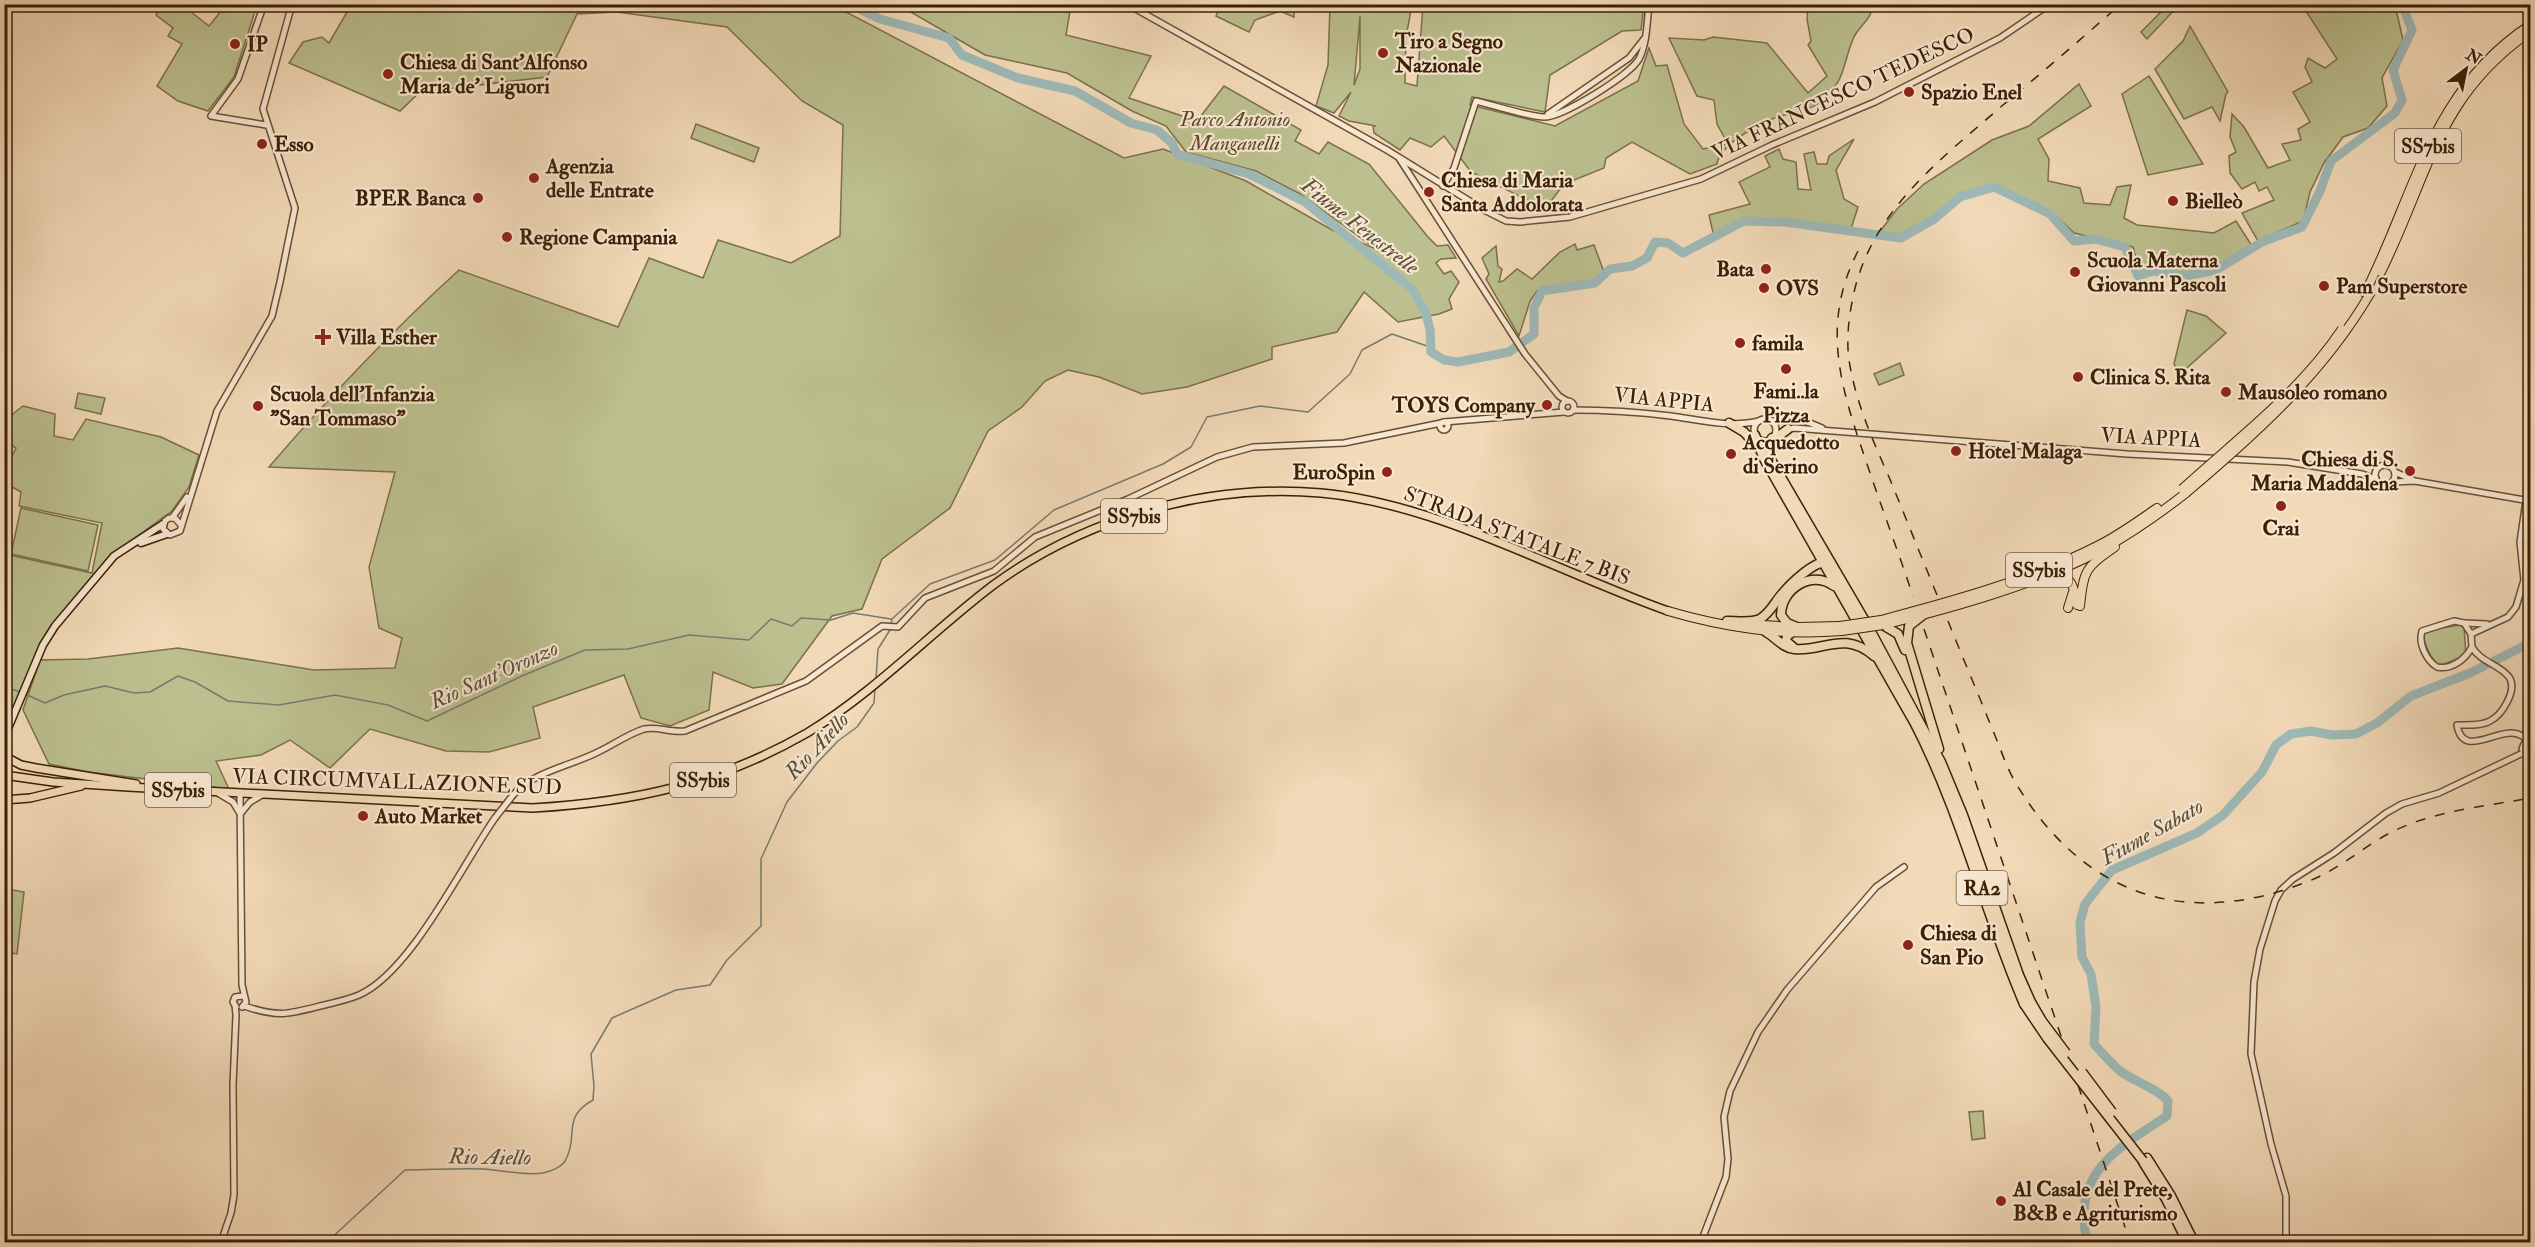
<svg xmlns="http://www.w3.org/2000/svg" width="2535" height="1247" font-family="'IM FELL Double Pica',serif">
	<rect width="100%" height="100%" fill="#f2d9b7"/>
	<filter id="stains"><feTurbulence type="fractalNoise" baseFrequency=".00333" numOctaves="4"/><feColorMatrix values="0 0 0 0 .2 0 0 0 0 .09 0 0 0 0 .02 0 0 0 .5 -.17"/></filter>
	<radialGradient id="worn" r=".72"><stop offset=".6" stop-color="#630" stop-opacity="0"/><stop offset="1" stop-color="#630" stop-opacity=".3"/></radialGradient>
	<g fill="#bcbf8e" stroke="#7c704a" stroke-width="1.5" fill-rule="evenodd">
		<polygon points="162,5 186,5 186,8 209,26 226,5 257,5 234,77 208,111 178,101 157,86 182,44 168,36 173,28 156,15"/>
		<path d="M913 5H1059L1070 11 1066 35 1151 56 1129 98 1197 121 1224 86 1301 130 1295 141 1319 154 1328 142 1369 164 1428 237 1437 246 1448 245 1456 258 1441 259 1436 263 1444 274 1451 271 1459 282 1449 299 1452 309 1439 314 1398 322 1364 292 1337 332 1272 347V359L1187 387 1142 394 1099 377 1068 370 1045 381 1022 407 988 431 950 508 882 559 862 609 832 616 782 684 753 688 713 672 709 710 670 726 641 718 624 675 533 707 540 738 489 752 446 751 370 729 330 768 290 740 261 755 216 761 229 789 88 772 49 764 23 710 40 660 88 659 178 648 314 670 395 668 402 638 379 628 369 567 395 472 269 467C329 397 391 332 459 270L618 327 649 258 703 278 718 240 791 263 840 236 843 125 802 101 727 27 617 12 577 14 547 77 420 92 400 111 289 63 303 42 322 37 329 43 351 5H839L844 11 1124 158 1163 149 1246 181 1334 231 1376 249 1300 194 1256 171 1186 152 1166 126 1132 111 1067 73 985 55 909 11Z"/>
		<polygon points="1220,5 1294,5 1294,17 1280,11 1255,20 1249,32 1216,16"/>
		<path d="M1330 5H1412L1406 37 1405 83 1417 86 1423 5H1644L1641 30 1622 31 1550 75 1545 112 1472 97 1470 105 1555 126 1638 81 1649 48 1656 66 1667 65 1684 124 1703 149 1728 144 1717 124 1714 100 1697 96 1669 38 1704 40 1713 37 1767 43 1808 93 1827 76 1808 45 1811 41 1807 19 1808 5H1873C1872 20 1858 26 1853 39 1841 69 1847 79 1819 103 1808 112 1786 113 1772 119 1755 126 1719 146 1717 164L1690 174 1632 142 1606 158 1604 168 1564 184 1545 209 1471 172 1444 136 1431 147 1410 138 1400 150 1374 133 1373 126H1376L1349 121 1339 116 1351 92 1334 113 1316 106 1328 65ZM1360 16V69L1354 85 1360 17Z"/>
		<polygon points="2168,5 2188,5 2182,9 2178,6 2147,39 2141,32"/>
		<polygon points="2302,5 2395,5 2403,40 2382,78 2387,106 2368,128 2343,137 2324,163 2310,192 2303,221 2258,241 2242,213 2274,200 2267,187 2259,191 2255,182 2242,189 2230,173 2229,156 2236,152 2230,137 2232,114 2244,127 2268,168 2290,160 2282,144 2301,140 2298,129 2310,122 2293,92 2312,82 2305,67 2308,58 2325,68 2337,59"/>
		<polygon points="2190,26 2228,92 2226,94 2220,121 2212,107 2184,119 2155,69 2183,41"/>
		<polygon points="2149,76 2203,164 2148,175 2122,94"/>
		<path d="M2079 84 2091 106 2038 139 2049 159 2048 181 2080 188 2084 203 2110 205 2117 187 2131 185 2124 218 2137 225 2214 233 2236 221 2252 246C2232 258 2211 274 2187 274 2167 274 2160 266 2140 273L2133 247 2074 233 2052 212 1995 187 1961 196 1937 214 1901 236 1878 234 1897 209 1924 184 1992 140 2029 126Z"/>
		<polygon points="696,124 759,148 754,162 691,138"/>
		<polygon points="1854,139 1836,170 1844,199 1858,207 1850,232 1785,222 1744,221 1714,237 1709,215 1750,204 1739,182 1770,167 1765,156 1779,149 1783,159 1796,162 1798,189 1811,190 1804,154 1814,152 1817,164 1827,164 1829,156"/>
		<polygon points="1575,244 1577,250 1594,245 1604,272 1588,283 1543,287 1537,291 1530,301 1519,336 1486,279 1489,274 1482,258 1496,246 1498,266 1502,269 1499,282 1503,281 1517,269 1532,279 1560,252"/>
		<polygon points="2187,310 2206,316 2226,333 2180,374 2174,364"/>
		<polygon points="1900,363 1904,375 1879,385 1874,374"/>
		<polygon points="78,393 105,398 101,414 75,408"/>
		<polygon points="23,406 55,414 54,436 73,440 86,419 161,437 199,455 189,487 172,511 111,555 44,637 5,731 5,554 92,573 102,523 19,506 21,492 5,483 5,470 16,448 5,441 5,420"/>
		<polygon points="21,508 98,525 88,571 11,554"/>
		<path d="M2460 625 2464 628 2466 655 2440 666C2431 660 2422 641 2424 631Z"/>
		<polygon points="5,861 11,862 7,889 24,892 17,954 5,952"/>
		<polygon points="1983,1111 1985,1138 1972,1140 1969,1112"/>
	</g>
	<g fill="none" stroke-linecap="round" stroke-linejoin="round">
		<g stroke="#767c70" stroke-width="1.5">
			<polyline points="891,625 892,619 930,584 995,560 1054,510 1163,464 1191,447 1207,417 1260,406 1308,412 1350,374 1362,350 1392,334 1430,347"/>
			<polyline points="876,678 878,649 890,630"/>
			<polyline points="4,687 21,692"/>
			<polyline points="25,694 45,703 64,695 105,686 134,693 150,692 178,676 195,682 228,701 279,705 335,695 388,705 427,721 524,675 585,650 628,649 689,635 749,640 771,619 792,626 801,618 831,620 853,613 891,619"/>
			<path d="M327 1242 405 1170C431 1170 457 1168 483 1169 502 1170 525 1176 543 1173 551 1171 563 1167 566 1159 579 1135 561 1118 593 1100L594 1086 591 1054 612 1018 676 990 710 985 727 960 761 926V859L787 802 817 763 838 741 857 727 874 703 875 689"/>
		</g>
		<g stroke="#9db9b7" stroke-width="9">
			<polyline points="849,4 880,19 949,38 962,55 1018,78 1075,91 1131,123 1157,130 1172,143 1177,154 1249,174 1305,202 1412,289 1425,311 1430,329 1431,352 1444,360 1458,362 1509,352 1534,334 1534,308 1542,291 1595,283 1610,269 1632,266 1647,258 1655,242 1668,243 1683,253 1744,221 1785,222 1901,238 1934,219 1960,197 1994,187 2050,214 2074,241 2095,239 2125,247 2138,276 2153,271 2186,276 2216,270 2262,242 2302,227 2320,191 2331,161 2395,113 2402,100 2393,70 2412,30 2402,4"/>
			<path d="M2089 1242C2084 1233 2084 1225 2084 1215 2083 1164 2131 1140 2167 1116L2168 1101C2157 1088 2135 1082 2120 1071 2111 1063 2102 1053 2094 1044L2096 1007 2091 974 2082 957 2080 922 2085 904 2112 870 2197 833 2223 815 2262 772 2276 745 2291 734 2311 731 2332 735 2356 734 2377 723 2411 696 2470 673 2530 643"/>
		</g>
		<defs>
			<g id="tertiary">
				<polyline points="264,4 238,79 211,116 266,125"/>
				<polyline points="1127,4 1387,150 1484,210 1506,221 1520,222 1570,217 1701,179 1772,145 1875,102 2000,38 2050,4"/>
				<polyline points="1548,114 1629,58 1644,39"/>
				<polyline points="1399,158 1525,354 1559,396 1567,401"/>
				<path d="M1443 186 1454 168 1476 101C1493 105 1530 117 1544 117 1563 117 1630 75 1639 59 1647 44 1647 22 1649 4"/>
				<circle cx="1568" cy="407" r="6"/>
				<path d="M1573 410C1606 410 1638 412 1671 416 1699 420 1731 428 1759 421"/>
				<circle cx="1765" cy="430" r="11"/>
				<polyline points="1770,421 1803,420 1822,428"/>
				<circle cx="1444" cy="426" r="4"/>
				<polyline points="1444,422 1564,412"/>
				<polyline points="1785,430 1794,428 2127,454 2288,462 2362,474 2376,479"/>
				<circle cx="2385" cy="475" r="10"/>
				<polyline points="2395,472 2413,480"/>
				<polyline points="2393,482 2415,481 2530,501"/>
				<polyline points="172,518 187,497"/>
				<polyline points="181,525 175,518 169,518 165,521 163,529 170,535 180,531 217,411 272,316 280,282 295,208 263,109 292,4"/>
				<path d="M2454 621 2464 623 2471 634 2472 647C2465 660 2451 670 2437 667 2426 660 2418 643 2422 631Z"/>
				<polyline points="2464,623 2487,624"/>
				<polyline points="2471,634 2508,617 2516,607 2524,580 2520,542 2526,501"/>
				<path d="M2472 647C2480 662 2499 664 2509 677 2518 690 2502 715 2490 721 2481 726 2467 725 2457 725 2464 767 2512 711 2529 744"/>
				<polyline points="2529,744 2524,744 2522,749 2527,752 2530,748"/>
				<polyline points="218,793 233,802 239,812"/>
				<polyline points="240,793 242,985 246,1002 242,1007"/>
				<path d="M513 795C534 771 571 766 598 752 613 745 628 734 644 729 657 726 671 733 685 731L806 681 882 626 898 627 925 598 994 571 1035 537 1128 499 1217 457 1253 447 1344 443 1441 423"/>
				<polyline points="241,813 250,802 262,795"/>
				<path d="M244 1006C278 1017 285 1015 320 1006 333 1003 347 1000 359 995 411 972 462 865 495 818"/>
				<polyline points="236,1007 233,1002 235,997 243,996"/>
				<polyline points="221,1242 231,1213 234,1195 233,1085 236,1015 235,1005"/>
				<polyline points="1701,1242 1726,1177 1728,1159 1724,1117 1730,1091 1758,1032 1787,990 1876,887 1904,867"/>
				<polyline points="2286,1242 2286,1196 2271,1144 2251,1054 2254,982 2260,949 2275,901 2281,890 2293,879 2334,853 2386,813 2402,804 2439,793 2525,752"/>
			</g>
			<g id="secondary">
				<polyline points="141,543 167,534"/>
				<polyline points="4,738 43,645 55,626 114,556 163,524"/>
			</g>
			<g id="primary">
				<polyline points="4,756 21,765 36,768 136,784"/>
				<path d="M4 775 53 782 128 787 533 808C634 802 718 784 807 733 875 692 929 634 992 586 1084 518 1207 483 1321 493 1440 504 1557 572 1668 611"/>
				<polyline points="4,800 30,798 81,786"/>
			</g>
			<g id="trunk">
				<path d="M2381 272C2428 178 2436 97 2530 32"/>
				<path d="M2365 293C2415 194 2431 90 2530 25"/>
				<path d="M2052 575C2071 572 2075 589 2077 605"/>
				<path d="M2080 606C2084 569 2085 568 2115 547"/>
				<polyline points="2068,608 2073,592"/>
				<path d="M1668 611C1726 628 1781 636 1842 631"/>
				<path d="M1881 620C1953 601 2033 579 2099 545 2119 535 2138 521 2157 508"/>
				<polyline points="1746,624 1797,627 1840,626"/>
				<path d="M1883 625C1952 608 2035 585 2098 552 2129 535 2158 515 2186 493"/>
			</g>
			<g id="motorway">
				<polyline points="1729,423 1744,432 1757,446"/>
				<path d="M1755 435 1763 457 1914 722C1961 812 1984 911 2024 1004"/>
				<polyline points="1772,438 1769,452 1771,460 1868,626 1941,762 1963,815 2019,975 2031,1002"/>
				<polyline points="1773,448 1780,435 1788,429"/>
				<polyline points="1923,615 1909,626 1907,643 1939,749"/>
				<path d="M1727 621C1737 621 1752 623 1760 619 1770 613 1775 602 1782 594 1790 584 1813 562 1826 562"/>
				<polyline points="1883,625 1898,634 1905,650"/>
				<path d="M1797 627 1787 623 1781 615C1781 589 1812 569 1834 586"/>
				<path d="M1766 632C1775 637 1783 648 1794 649 1823 652 1844 630 1874 656"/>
				<polyline points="1791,633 1787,636 1786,641 1793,647"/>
				<polyline points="2147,1158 2171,1196 2194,1242"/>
				<polyline points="2143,1162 2166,1199 2187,1242"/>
			</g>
		</defs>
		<use href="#tertiary" stroke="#694f32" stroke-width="8"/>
		<use href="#secondary" stroke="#3b2105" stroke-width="9"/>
		<use href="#primary" stroke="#3b2105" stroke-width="10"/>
		<use href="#trunk" stroke="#3b2105" stroke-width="10"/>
		<use href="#motorway" stroke="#3b2105" stroke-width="11"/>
		<use href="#tertiary" stroke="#f7e6d0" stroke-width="5"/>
		<use href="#secondary" stroke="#f7e6d0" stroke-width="6"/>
		<use href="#primary" stroke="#f2d9b7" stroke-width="7"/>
		<use href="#trunk" stroke="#f2d9b7" stroke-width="8"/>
		<use href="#motorway" stroke="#f2d9b7" stroke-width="8"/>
		<g stroke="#3b2105" stroke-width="1.5" stroke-dasharray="10 10" stroke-linecap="butt">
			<path d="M1858 251C1820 325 1841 388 1866 461 1881 506 1898 551 1913 596"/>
			<path d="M1937 595C1921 556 1905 516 1889 477 1873 441 1857 405 1850 366 1846 345 1848 323 1852 302 1868 213 1939 161 2003 105 2043 72 2082 38 2121 4"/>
			<path d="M1948 621C1962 656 1977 691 1991 726 1999 744 2005 764 2014 780 2080 893 2182 930 2304 883 2335 872 2358 851 2386 835 2430 811 2482 807 2530 798"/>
			<polyline points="1924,629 2063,1042"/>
			<polyline points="2078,1085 2130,1242"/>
		</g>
		<defs>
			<polyline id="tertiary-bridge" points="495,818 513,795"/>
			<g id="trunk-bridge">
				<path d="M2182 489C2237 439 2300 392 2342 329"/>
				<path d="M2186 493C2256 434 2324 373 2371 292"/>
				<polyline points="1840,626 1881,620"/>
				<polyline points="1842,631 1883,625"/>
			</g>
			<g id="motorway-bridge">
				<polyline points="2031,1002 2042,1021 2066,1053"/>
				<polyline points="2024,1004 2047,1038 2143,1161"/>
				<polyline points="2082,1072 2112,1112"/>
			</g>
		</defs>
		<use href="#tertiary-bridge" stroke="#694f32" stroke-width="8" stroke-linecap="butt"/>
		<use href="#trunk-bridge" stroke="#3b2105" stroke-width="10" stroke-linecap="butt"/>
		<use href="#motorway-bridge" stroke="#3b2105" stroke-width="11" stroke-linecap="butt"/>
		<use href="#tertiary-bridge" stroke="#f7e6d0" stroke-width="5"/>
		<use href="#trunk-bridge" stroke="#f2d9b7" stroke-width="8"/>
		<use href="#motorway-bridge" stroke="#f2d9b7" stroke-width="8"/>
	</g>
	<g fill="#8f2418" stroke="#f7e6d0" stroke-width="2">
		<circle cx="235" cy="44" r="6"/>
		<circle cx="1383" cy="53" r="6"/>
		<circle cx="388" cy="74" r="6"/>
		<circle cx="1909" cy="92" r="6"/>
		<circle cx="262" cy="144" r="6"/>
		<circle cx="534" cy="178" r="6"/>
		<circle cx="1429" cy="192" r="6"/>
		<circle cx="478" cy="198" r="6"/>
		<circle cx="2173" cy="201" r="6"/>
		<circle cx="507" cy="237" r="6"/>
		<circle cx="1766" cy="269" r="6"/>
		<circle cx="2075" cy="272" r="6"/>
		<circle cx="2324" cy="286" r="6"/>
		<circle cx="1764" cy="288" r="6"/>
		<path d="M320 328h6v6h6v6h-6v6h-6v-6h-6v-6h6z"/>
		<circle cx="1740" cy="343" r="6"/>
		<circle cx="1786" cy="369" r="6"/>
		<circle cx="2078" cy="377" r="6"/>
		<circle cx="2226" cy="392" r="6"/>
		<circle cx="1547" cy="405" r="6"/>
		<circle cx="258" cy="406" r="6"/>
		<circle cx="1956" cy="451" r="6"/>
		<circle cx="1731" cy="454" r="6"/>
		<circle cx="2410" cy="471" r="6"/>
		<circle cx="1387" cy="472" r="6"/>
		<circle cx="2281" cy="506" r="6"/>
		<circle cx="363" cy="816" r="6"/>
		<circle cx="1908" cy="945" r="6"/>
		<circle cx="2001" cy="1201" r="6"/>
	</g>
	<g text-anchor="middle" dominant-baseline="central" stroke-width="4.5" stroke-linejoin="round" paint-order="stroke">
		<g fill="#f7e6d0" stroke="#735c42" stroke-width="1.5">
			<rect x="2395" y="129" width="66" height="34" rx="4.5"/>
			<rect x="1101" y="499" width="66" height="34" rx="4.5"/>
			<rect x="2006" y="553" width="66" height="34" rx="4.5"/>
			<rect x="670" y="763" width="66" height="34" rx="4.5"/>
			<rect x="145" y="773" width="66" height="34" rx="4.5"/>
			<rect x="1956.5" y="871" width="51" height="34" rx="4.5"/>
		</g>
		<g font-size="20" font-weight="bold" fill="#3b2105">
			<text x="2428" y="146">SS7bis</text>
			<text x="1134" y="516">SS7bis</text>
			<text x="2039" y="570">SS7bis</text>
			<text x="703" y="780">SS7bis</text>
			<text x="178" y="790">SS7bis</text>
			<text x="1982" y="888">RA2</text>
		</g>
		<g font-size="21" font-weight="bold" fill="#3b2105" stroke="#f7e6d0" text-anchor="start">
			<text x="1395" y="41">Tiro a Segno<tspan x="1395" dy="24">Nazionale</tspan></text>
			<text x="247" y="44">IP</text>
			<text x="400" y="62">Chiesa di Sant'Alfonso<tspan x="400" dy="24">Maria de' Liguori</tspan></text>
			<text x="1921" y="92">Spazio Enel</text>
			<text x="274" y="144">Esso</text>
			<text x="546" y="166">Agenzia<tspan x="546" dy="24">delle Entrate</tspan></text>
			<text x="1441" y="180">Chiesa di Maria<tspan x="1441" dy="24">Santa Addolorata</tspan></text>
			<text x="466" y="198" text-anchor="end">BPER Banca</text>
			<text x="2185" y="201">Bielleò</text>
			<text x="519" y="237">Regione Campania</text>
			<text x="2087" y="260">Scuola Materna<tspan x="2087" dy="24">Giovanni Pascoli</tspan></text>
			<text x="1754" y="269" text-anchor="end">Bata</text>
			<text x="2336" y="286">Pam Superstore</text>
			<text x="1776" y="288">OVS</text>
			<text x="336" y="337">Villa Esther</text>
			<text x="1752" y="343">famila</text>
			<text x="2090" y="377">Clinica S. Rita</text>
			<text x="1786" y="391" text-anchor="middle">Fami..la<tspan x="1786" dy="24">Pizza</tspan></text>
			<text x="2238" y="392">Mausoleo romano</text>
			<text x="270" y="394">Scuola dell'Infanzia<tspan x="270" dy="24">"San Tommaso"</tspan></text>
			<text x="1535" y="405" text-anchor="end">TOYS Company</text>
			<text x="1743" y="442">Acquedotto<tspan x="1743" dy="24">di Serino</tspan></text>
			<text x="1968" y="451">Hotel Malaga</text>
			<text x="2398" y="459" text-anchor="end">Chiesa di S.<tspan x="2398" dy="24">Maria Maddalena</tspan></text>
			<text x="1375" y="472" text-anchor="end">EuroSpin</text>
			<text x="2281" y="528" text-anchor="middle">Crai</text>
			<text x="375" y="816">Auto Market</text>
			<text x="1920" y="933">Chiesa di<tspan x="1920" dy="24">San Pio</tspan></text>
			<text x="2013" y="1189">Al Casale del Prete,<tspan x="2013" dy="24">B&amp;B e Agriturismo</tspan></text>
		</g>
		<g font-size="21" fill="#3b2105" stroke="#f7e6d0">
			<text transform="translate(1843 94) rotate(-25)">VIA FRANCESCO TEDESCO</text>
			<text transform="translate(1664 400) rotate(6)">VIA APPIA</text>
			<text transform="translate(2151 438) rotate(3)">VIA APPIA</text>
			<text transform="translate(1517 536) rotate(21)">STRADA STATALE 7 BIS</text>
			<text transform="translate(397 782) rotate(2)">VIA CIRCUMVALLAZIONE SUD</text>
		</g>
		<g font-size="21" font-style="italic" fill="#5b4827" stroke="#f7e6d0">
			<text x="1235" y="119">Parco Antonio<tspan x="1235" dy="24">Manganelli</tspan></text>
		</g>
		<g font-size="22" font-style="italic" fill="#584f3a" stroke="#f7e6d0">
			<text transform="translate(1360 226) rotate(38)">Fiume Fenestrelle</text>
			<text transform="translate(494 675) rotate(-24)">Rio Sant'Oronzo</text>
			<text transform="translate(817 746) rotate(-47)">Rio Aiello</text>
			<text transform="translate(2152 832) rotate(-29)">Fiume Sabato</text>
			<text transform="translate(490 1157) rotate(1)">Rio Aiello</text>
		</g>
	</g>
	<rect width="2535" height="1247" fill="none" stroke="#f2d9b7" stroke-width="24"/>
	<rect x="6" y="6" width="2523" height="1235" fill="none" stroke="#3b2105" stroke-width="3"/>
	<rect x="12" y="12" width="2511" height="1223" fill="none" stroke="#3b2105" stroke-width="1.5"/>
	<g transform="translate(2466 69) rotate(32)" stroke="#f7e6d0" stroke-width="4.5" paint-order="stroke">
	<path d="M0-4.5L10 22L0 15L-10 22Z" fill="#3b2105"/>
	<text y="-9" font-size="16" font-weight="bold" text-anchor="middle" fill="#3b2105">N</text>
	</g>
	<rect width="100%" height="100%" filter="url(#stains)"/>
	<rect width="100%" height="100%" fill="url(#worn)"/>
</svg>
